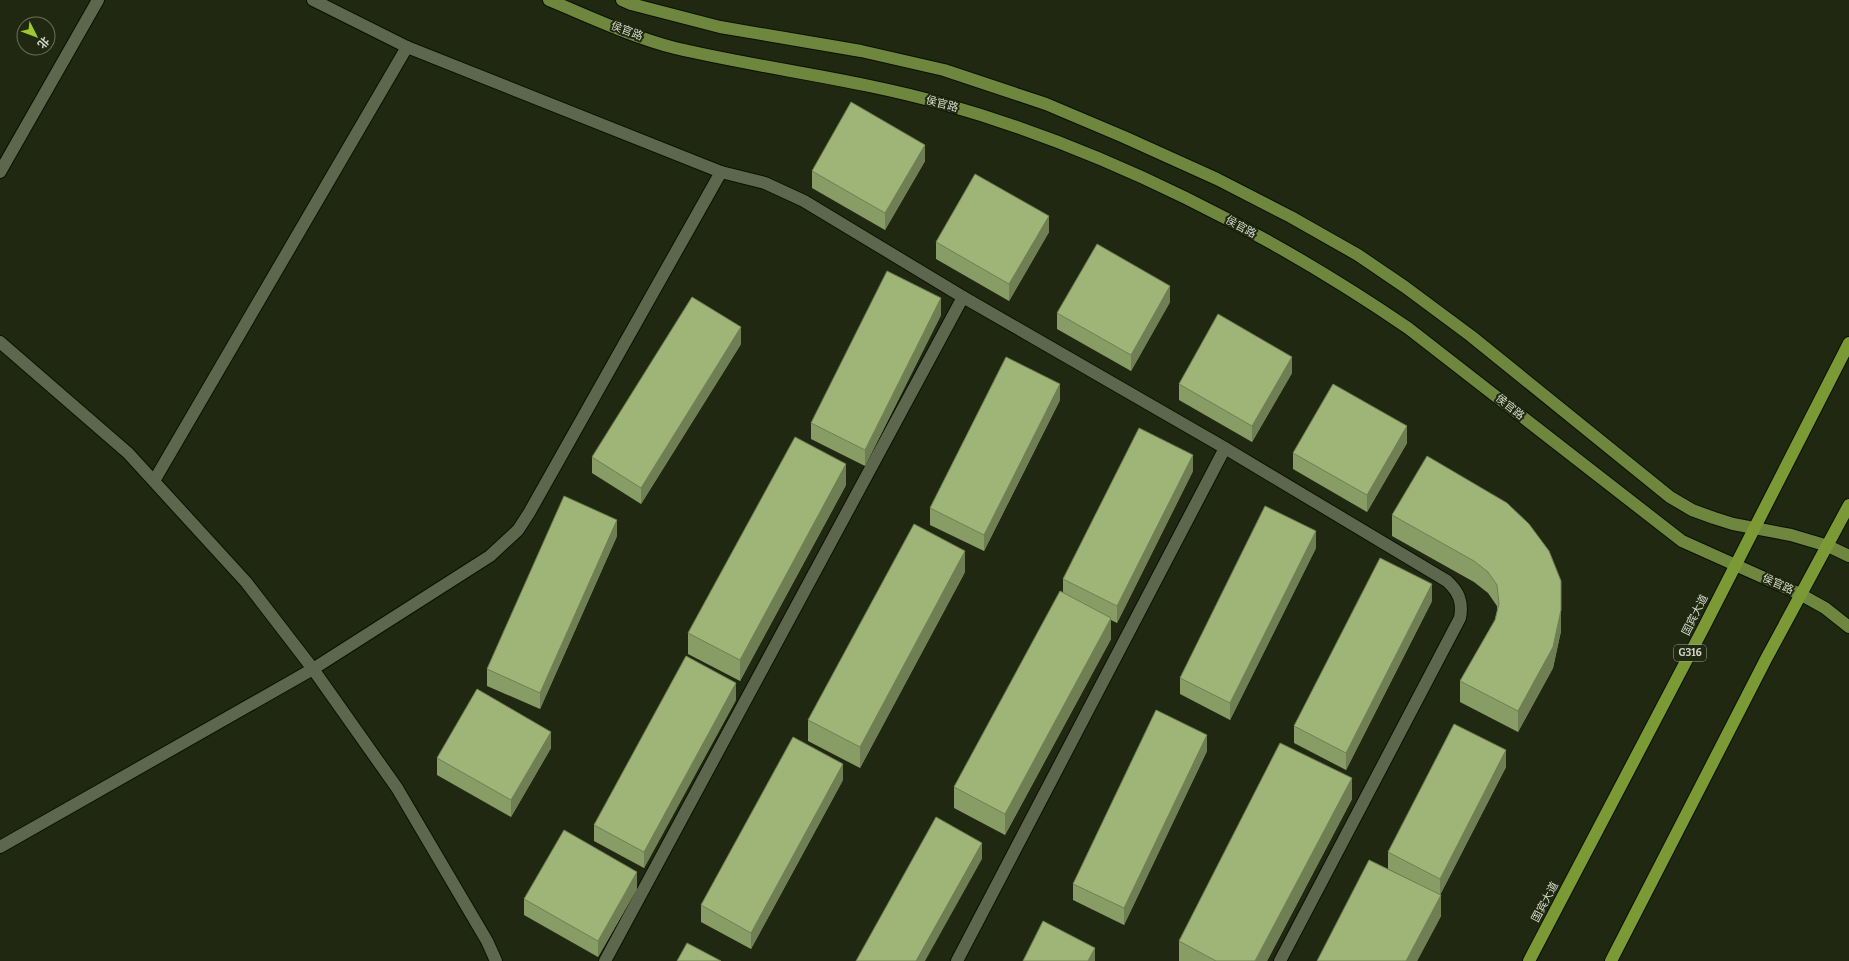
<svg xmlns="http://www.w3.org/2000/svg" width="1849" height="961" font-family="Bitter,'Noto Sans SC',serif">
	<rect width="100%" height="100%" fill="#202811"/>
	<g fill="none" stroke-linecap="round" stroke-linejoin="round">
		<defs>
			<g id="minor">
				<path d="M313 0 407 47 721 172 765 183 804 201 963 297 1225 448 1447 581C1459 592 1463 602 1460 618L1280 961"/>
				<polyline points="0,172 98,0"/>
				<polyline points="0,342 128,453 246,582 313,669 490,556 518,530 529,513 721,172"/>
				<polyline points="154,481 407,47"/>
				<polyline points="0,847 313,669 397,788 487,941 496,961"/>
				<polyline points="605,961 963,297"/>
				<polyline points="957,961 1225,448"/>
			</g>
			<g id="major">
				<path d="M549 0C590 17 632 37 675 48 765 69 856 79 944 104 1107 150 1269 233 1408 328L1682 541 1800 594 1825 608 1849 627"/>
				<polyline points="622,0 631,4 720,27 861,51 944,70 1046,104 1124,137 1217,179 1291,217 1358,255 1405,287 1471,336 1670,497 1692,510 1714,518 1733,524 1791,535 1828,546 1849,556"/>
			</g>
			<g id="highway">
				<polyline points="1529,961 1705,625 1849,343"/>
				<polyline points="1611,961 1766,659 1849,505"/>
			</g>
		</defs>
		<use href="#minor" stroke="#0a1100" stroke-width="14"/>
		<use href="#major" stroke="#0a1100" stroke-width="14"/>
		<use href="#highway" stroke="#0a1100" stroke-width="14"/>
		<use href="#minor" stroke="#5d674d" stroke-width="12"/>
		<use href="#major" stroke="#6f863f" stroke-width="12"/>
		<use href="#highway" stroke="#7b9a36" stroke-width="12"/>
	</g>
	<g fill="#889c66">
		<polygon points="925,161 885,230 812,188 812,171"/>
		<polygon points="1049,232 1009,301 936,259 936,242"/>
		<polygon points="1170,302 1131,371 1057,329 1057,313"/>
		<polygon points="941,315 865,466 811,439 811,423"/>
		<polygon points="741,344 641,504 592,473 592,457"/>
		<polygon points="1292,373 1252,442 1179,400 1179,384"/>
		<polygon points="1060,400 984,551 930,525 930,508"/>
		<polygon points="1407,443 1367,512 1293,469 1293,453"/>
		<polygon points="1193,471 1117,623 1111,620 1111,639 1005,835 954,808 954,787 1063,593 1063,579"/>
		<polygon points="846,485 740,681 688,654 688,633"/>
		<polygon points="1392,515 1561,602 1561,631 1553,668 1518,732 1460,702 1460,681 1495,620 1497,611 1497,606 1488,593 1474,582 1392,536"/>
		<polygon points="617,536 540,709 487,686 487,669"/>
		<polygon points="1316,548 1230,720 1180,694 1180,678"/>
		<polygon points="965,572 860,768 808,741 808,720"/>
		<polygon points="1432,601 1346,770 1294,743 1294,726"/>
		<polygon points="736,700 644,868 594,841 594,825"/>
		<polygon points="551,748 511,817 437,775 437,758"/>
		<polygon points="1207,751 1124,925 1073,900 1073,884"/>
		<polygon points="1506,767 1440,895 1441,916 1417,961 1317,961 1420,885 1388,869 1388,852"/>
		<polygon points="843,780 751,949 701,922 701,905"/>
		<polygon points="1352,799 1267,961 1179,961 1179,941"/>
		<polygon points="637,889 598,957 524,915 524,899"/>
	</g>
	<g fill="#6f7f53">
		<polygon points="925,145 925,161 885,230 885,213"/>
		<polygon points="1049,216 1049,232 1009,301 1009,284"/>
		<polygon points="1170,286 1170,302 1131,371 1131,355"/>
		<polygon points="941,298 941,315 865,466 865,450"/>
		<polygon points="741,327 741,344 641,504 641,488"/>
		<polygon points="1292,357 1292,373 1252,442 1252,426"/>
		<polygon points="1060,384 1060,400 984,551 984,535"/>
		<polygon points="1407,426 1407,443 1367,512 1367,495"/>
		<polygon points="1193,455 1193,471 1117,623 1117,606"/>
		<polygon points="846,464 846,485 740,681 740,660"/>
		<polygon points="617,520 617,536 540,709 540,693"/>
		<polygon points="1316,531 1316,548 1230,720 1230,703"/>
		<polygon points="965,551 965,572 860,768 860,747"/>
		<polygon points="1561,581 1561,631 1553,668 1518,732 1518,711"/>
		<polygon points="1432,584 1432,601 1346,770 1346,753"/>
		<polygon points="1111,618 1111,639 1005,835 1005,814"/>
		<polygon points="736,683 736,700 644,868 644,852"/>
		<polygon points="551,732 551,748 511,817 511,800"/>
		<polygon points="1207,735 1207,751 1124,925 1124,908"/>
		<polygon points="1506,750 1506,767 1440,895 1440,879"/>
		<polygon points="843,764 843,780 751,949 751,933"/>
		<polygon points="1352,778 1352,799 1267,961 1255,961"/>
		<polygon points="982,843 982,859 925,961 916,961"/>
		<polygon points="637,872 637,889 598,957 598,941"/>
		<polygon points="1441,895 1441,916 1417,961 1406,961"/>
		<polygon points="1095,948 1095,961 1088,961"/>
	</g>
	<g fill="#9eb577" stroke="#6f7f53">
		<polygon points="851,102 925,145 885,213 812,171"/>
		<polygon points="975,174 1049,216 1009,284 936,242"/>
		<polygon points="1097,244 1170,286 1131,355 1057,313"/>
		<polygon points="887,271 941,298 865,450 811,423"/>
		<polygon points="692,297 741,327 641,488 592,457"/>
		<polygon points="1218,314 1292,357 1252,426 1179,384"/>
		<polygon points="1006,357 1060,384 984,535 930,508"/>
		<polygon points="1333,384 1407,426 1367,495 1293,453"/>
		<polygon points="1139,428 1193,455 1117,606 1063,579"/>
		<polygon points="795,437 846,464 740,660 688,633"/>
		<polygon points="1427,456 1507,503 1529,524 1549,551 1561,581 1561,610 1553,647 1518,711 1460,681 1495,620 1499,604 1497,585 1488,572 1474,561 1392,515"/>
		<polygon points="564,496 617,520 540,693 487,669"/>
		<polygon points="1265,506 1316,531 1230,703 1180,678"/>
		<polygon points="914,524 965,551 860,747 808,720"/>
		<polygon points="1380,558 1432,584 1346,753 1294,726"/>
		<polygon points="1060,591 1111,618 1005,814 954,787"/>
		<polygon points="686,656 736,683 644,852 594,825"/>
		<polygon points="477,689 551,732 511,800 437,758"/>
		<polygon points="1156,710 1207,735 1124,908 1073,884"/>
		<polygon points="1454,724 1506,750 1440,879 1388,852"/>
		<polygon points="793,737 843,764 751,933 701,905"/>
		<polygon points="1280,743 1352,778 1255,961 1216,961 1179,941"/>
		<polygon points="936,817 982,843 916,961 856,961"/>
		<polygon points="564,830 637,872 598,941 524,899"/>
		<polygon points="1369,860 1441,895 1406,961 1317,961"/>
		<polygon points="1043,921 1095,948 1088,961 1023,961"/>
		<polygon points="687,943 721,961 677,961"/>
	</g>
	<g text-anchor="middle" dominant-baseline="central" stroke-width="4" stroke-linejoin="round" paint-order="stroke">
		<rect fill="#202811" stroke="#9fa594" stroke-width="1" x="1674" y="645" width="32" height="16" rx="3"/>
		<g font-size="10" font-weight="bold" fill="#d5dbcc">
			<text x="1690" y="653">G316</text>
		</g>
		<g font-size="11" fill="#d5dbcc" stroke="#202811">
			<text transform="translate(627 31) rotate(21)">侯官路</text>
			<text transform="translate(942 104) rotate(15)">侯官路</text>
			<text transform="translate(1241 227) rotate(29)">侯官路</text>
			<text transform="translate(1510 407) rotate(39)">侯官路</text>
			<text transform="translate(1778 584) rotate(24)">侯官路</text>
			<text transform="translate(1695 615) rotate(-63)">国宾大道</text>
			<text transform="translate(1545 902) rotate(-62)">国宾大道</text>
		</g>
	</g>
	<g transform="translate(36 36) rotate(132)"><circle r="19" fill="#202811" stroke="#68705c"/>
	<path d="M0-3L7 15L0 10L-7 15Z" fill="#9eca2f"/>
	<text y="-6" font-size="11" font-weight="bold" text-anchor="middle" fill="#d5dbcc">北</text>
	</g>
</svg>
